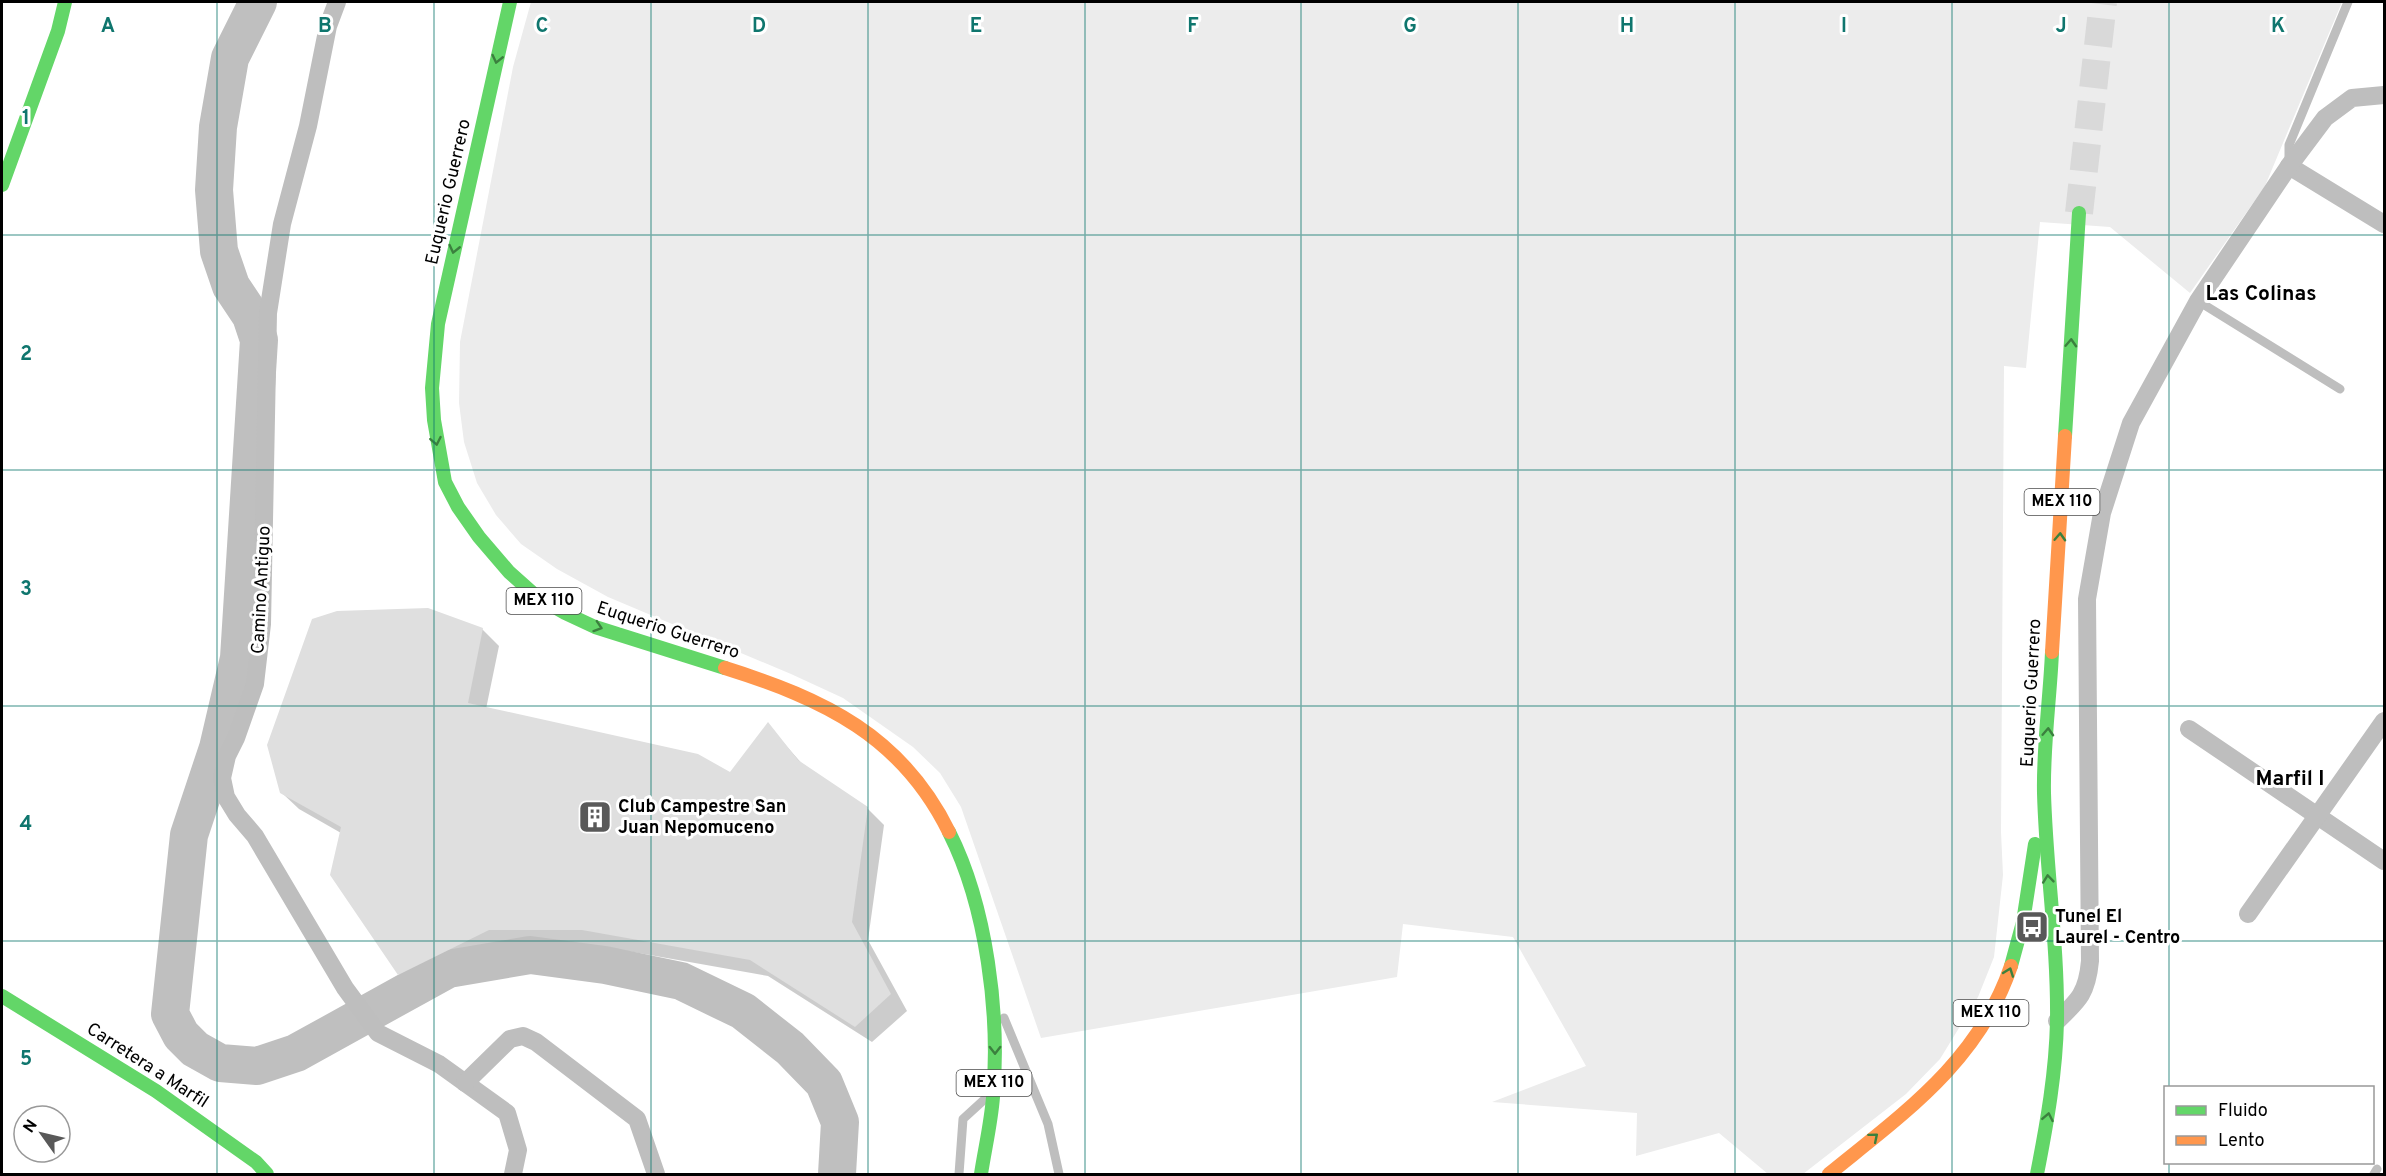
<svg xmlns="http://www.w3.org/2000/svg" width="2386" height="1176" font-family="Overpass,sans-serif">
	<rect width="100%" height="100%" fill="#fff"/>
	<polygon fill="#ececec" points="531,2 2342,2 2265,186 2190,293 2110,227 2040,222 2026,368 2004,366 2001,832 2003,875 1994,957 1978,997 1940,1059 1906,1094 1803,1174 1768,1174 1719,1133 1636,1156 1637,1113 1492,1102 1586,1066 1513,937 1403,924 1397,977 1041,1038 961,807 940,773 913,747 843,698 791,674 608,597 557,569 521,544 496,515 477,483 464,442 459,403 460,342 513,67"/>
	<polygon fill="#0003" points="482,629 499,646 486,709 731,773 768,725 804,766 867,808 884,825 868,940 907,1011 872,1042 768,976 599,946 506,946 416,991 399,974 341,833 299,809 282,793"/>
	<g fill="none" stroke-linecap="round" stroke-linejoin="round">
		<polyline stroke="#bfbfbf" stroke-width="38" points="258,2 230,58 218,127 214,190 219,251 231,286 251,316 259,340 239,658 218,748 189,835 170,1014 181,1035 195,1049 220,1063 257,1066 296,1053 448,969 530,955 605,965 681,981 743,1011 790,1048 824,1083 840,1122 837,1174"/>
	</g>
	<polygon fill="#dfdfdf" points="428,608 483,628 468,703 698,754 730,772 768,722 798,760 868,807 852,922 891,994 855,1027 750,960 582,930 489,930 398,975 330,875 341,827 280,793 267,745 312,619 337,611"/>
	<g fill="none" stroke-linecap="round" stroke-linejoin="round">
		<polyline stroke="#d9d9d9" stroke-width="28" stroke-dasharray="28 14" stroke-linecap="butt" points="2079,213 2103,2"/>
		<g stroke="#bebebe" stroke-width="9">
			<polyline points="2289,161 2289,145 2348,2"/>
			<polyline points="2198,301 2340,389"/>
			<polyline points="1004,1018 1048,1124 1059,1174"/>
			<polyline points="959,1174 963,1119 986,1098"/>
			<polyline points="2374,1174 2377,1169"/>
		</g>
		<g stroke="#bebebe" stroke-width="18">
			<polyline points="337,2 328,26 308,126 282,224 268,313 262,624 255,684 236,738 227,756 222,778 226,797 237,815 255,836 345,988 378,1033 439,1064 507,1113 518,1150 513,1174"/>
			<polyline points="2289,166 2384,224"/>
			<polyline points="2189,729 2384,861"/>
			<polyline points="2248,914 2384,721"/>
			<path d="M2057 1021C2079 1000 2087 993 2090 961L2087 599 2102 513 2131 423 2198 301 2289 166 2325 118 2352 98 2384 95"/>
			<polyline points="465,1083 510,1039 523,1036 536,1042 637,1119 656,1174"/>
		</g>
		<g stroke="#63d668" stroke-width="14">
			<polyline points="510,2 438,324 432,388 434,420 445,482 458,507 479,537 509,572 537,597 565,613 595,627 725,668"/>
			<polyline points="2,185 58,31 65,2"/>
			<polyline points="2065,436 2079,213"/>
			<path d="M949 832C987 907 1000 1015 993 1097 991 1123 985 1148 981 1174"/>
			<polyline points="2011,966 2023,922 2035,844"/>
			<polyline points="2,996 156,1091 256,1162 267,1174"/>
			<path d="M2037 1174C2047 1123 2056 1072 2057 1021 2058 944 2046 869 2044 793 2043 746 2050 698 2052 652"/>
		</g>
		<g stroke="#ff974d" stroke-width="14">
			<polyline points="2052,652 2065,436"/>
			<path d="M725 668C824 699 902 736 949 832"/>
			<path d="M1829 1174C1904 1113 1979 1061 2011 966"/>
		</g>
	</g>
	<defs><path id="oneway-chevron" d="M-2-3.5L2.5 0L-2 3.5" fill="none" stroke-width="1.6" stroke-linecap="round" stroke-linejoin="round" transform="scale(1.5)"/></defs>
	<g stroke="#3b803e">
		<use href="#oneway-chevron" transform="translate(497 59) rotate(103)"/>
		<use href="#oneway-chevron" transform="translate(454 249) rotate(103)"/>
		<use href="#oneway-chevron" transform="translate(2071 343) rotate(-87)"/>
		<use href="#oneway-chevron" transform="translate(436 441) rotate(79)"/>
		<use href="#oneway-chevron" transform="translate(2060 537) rotate(-87)"/>
		<use href="#oneway-chevron" transform="translate(598 627) rotate(18)"/>
		<use href="#oneway-chevron" transform="translate(2048 732) rotate(-87)"/>
		<use href="#oneway-chevron" transform="translate(2048 879) rotate(-96)"/>
		<use href="#oneway-chevron" transform="translate(2009 972) rotate(-70)"/>
		<use href="#oneway-chevron" transform="translate(995 1050) rotate(90)"/>
		<use href="#oneway-chevron" transform="translate(2048 1117) rotate(-79)"/>
		<use href="#oneway-chevron" transform="translate(1874 1137) rotate(-40)"/>
	</g>
	<path fill="none" stroke="#0f766e" stroke-width="1.5" stroke-opacity="0.55" d="M217 2V1174M434 2V1174M651 2V1174M868 2V1174M1085 2V1174M1301 2V1174M1518 2V1174M1735 2V1174M1952 2V1174M2169 2V1088M2 235H2384M2 470H2384M2 706H2384M2 941H2384M2169 1162V1174"/>
	<defs>
		<symbol id="building-square" viewBox="-11 -11 22 22"><rect x="-9" y="-9" width="18" height="18" rx="4" fill="#595959" stroke="#fff"/><path d="M-4-6H4V6H1V3H-1V6H-4ZM-2.5-4.3h1.7v1.8h-1.7ZM.8-4.3h1.7v1.8H.8ZM-2.5-1h1.7V.8h-1.7ZM.8-1h1.7V.8H.8Z" fill="#fff"/></symbol>
		<symbol id="bus-square" viewBox="-11 -11 22 22"><rect x="-9" y="-9" width="18" height="18" rx="4" fill="#595959" stroke="#fff"/><path d="M-5-6H5V4H4V6H2V4H-2V6H-4V4H-5ZM-3.5-4V0h7V-4ZM-3.5 1.2v1.5H-2V1.2ZM2 1.2v1.5H3.5V1.2Z" fill="#fff"/></symbol>
	</defs>
	<g fill-rule="evenodd">
		<use href="#building-square" x="576" y="798" width="38" height="38"/>
		<use href="#bus-square" x="2013" y="908" width="38" height="38"/>
	</g>
	<g text-anchor="middle" dominant-baseline="central" stroke-width="6" stroke-linejoin="round" paint-order="stroke">
		<g fill="#fff" stroke="#4c4c4c" stroke-width="1.5">
			<rect x="2024.5" y="489" width="75" height="26" rx="4.5"/>
			<rect x="506.5" y="588" width="75" height="26" rx="4.5"/>
			<rect x="1953.5" y="1000" width="75" height="26" rx="4.5"/>
			<rect x="956.5" y="1070" width="75" height="26" rx="4.5"/>
		</g>
		<g font-size="16" font-weight="bold" fill="#000">
			<text x="2062" y="502">MEX 110</text>
			<text x="544" y="601">MEX 110</text>
			<text x="1991" y="1013">MEX 110</text>
			<text x="994" y="1083">MEX 110</text>
		</g>
		<g font-size="18" fill="#000" stroke="#fff">
			<text transform="translate(449 192) rotate(-77)">Euquerio Guerrero</text>
			<text transform="translate(262 590) rotate(-87)">Camino Antiguo</text>
			<text transform="translate(668 631) rotate(18)">Euquerio Guerrero</text>
			<text transform="translate(2032 693) rotate(-87)">Euquerio Guerrero</text>
			<text transform="translate(147 1066) rotate(33)">Carretera a Marfil</text>
		</g>
		<g font-size="18" font-weight="bold" fill="#000" stroke="#fff" text-anchor="start">
			<text x="618" y="807">Club Campestre San<tspan x="618" dy="21">Juan Nepomuceno</tspan></text>
			<text x="2055" y="917">Tunel El<tspan x="2055" dy="21">Laurel - Centro</tspan></text>
		</g>
		<g font-size="21" font-weight="bold" fill="#000" stroke="#fff">
			<text x="2261" y="294">Las Colinas</text>
			<text x="2290" y="779">Marfil I</text>
		</g>
	</g>
	<g font-size="20" text-anchor="middle" font-weight="bold" fill="#0f766e" stroke="#fff" stroke-width="6" stroke-linejoin="round" paint-order="stroke">
		<text x="108" y="32">A</text>
		<text x="325" y="32">B</text>
		<text x="542" y="32">C</text>
		<text x="759" y="32">D</text>
		<text x="976" y="32">E</text>
		<text x="1193" y="32">F</text>
		<text x="1410" y="32">G</text>
		<text x="1627" y="32">H</text>
		<text x="1844" y="32">I</text>
		<text x="2061" y="32">J</text>
		<text x="2278" y="32">K</text>
		<text x="26" y="124">1</text>
		<text x="26" y="360">2</text>
		<text x="26" y="595">3</text>
		<text x="26" y="830">4</text>
		<text x="26" y="1065">5</text>
	</g>
	<rect width="2386" height="1176" fill="none" stroke="#000000" stroke-width="6"/>
	<rect x="2164" y="1086" width="210" height="78" fill="#ffffff" stroke="#999999" stroke-width="1.5"/>
	<rect x="2176" y="1106" width="30" height="9" fill="#63d668" stroke="#999999" stroke-width="1.5"/>
	<text x="2218" y="1116" font-size="18" fill="#000000">Fluido</text>
	<rect x="2176" y="1136" width="30" height="9" fill="#ff974d" stroke="#999999" stroke-width="1.5"/>
	<text x="2218" y="1146" font-size="18" fill="#000000">Lento</text>
	<g transform="translate(42 1134) rotate(304)"><circle r="28" fill="#ffffff" stroke="#999999" stroke-width="1.5"/>
	<path d="M0-4.5L10 22L0 15L-10 22Z" fill="#595959"/>
	<text y="-9" font-size="16" font-weight="bold" text-anchor="middle" fill="#000000">N</text>
	</g>
</svg>
